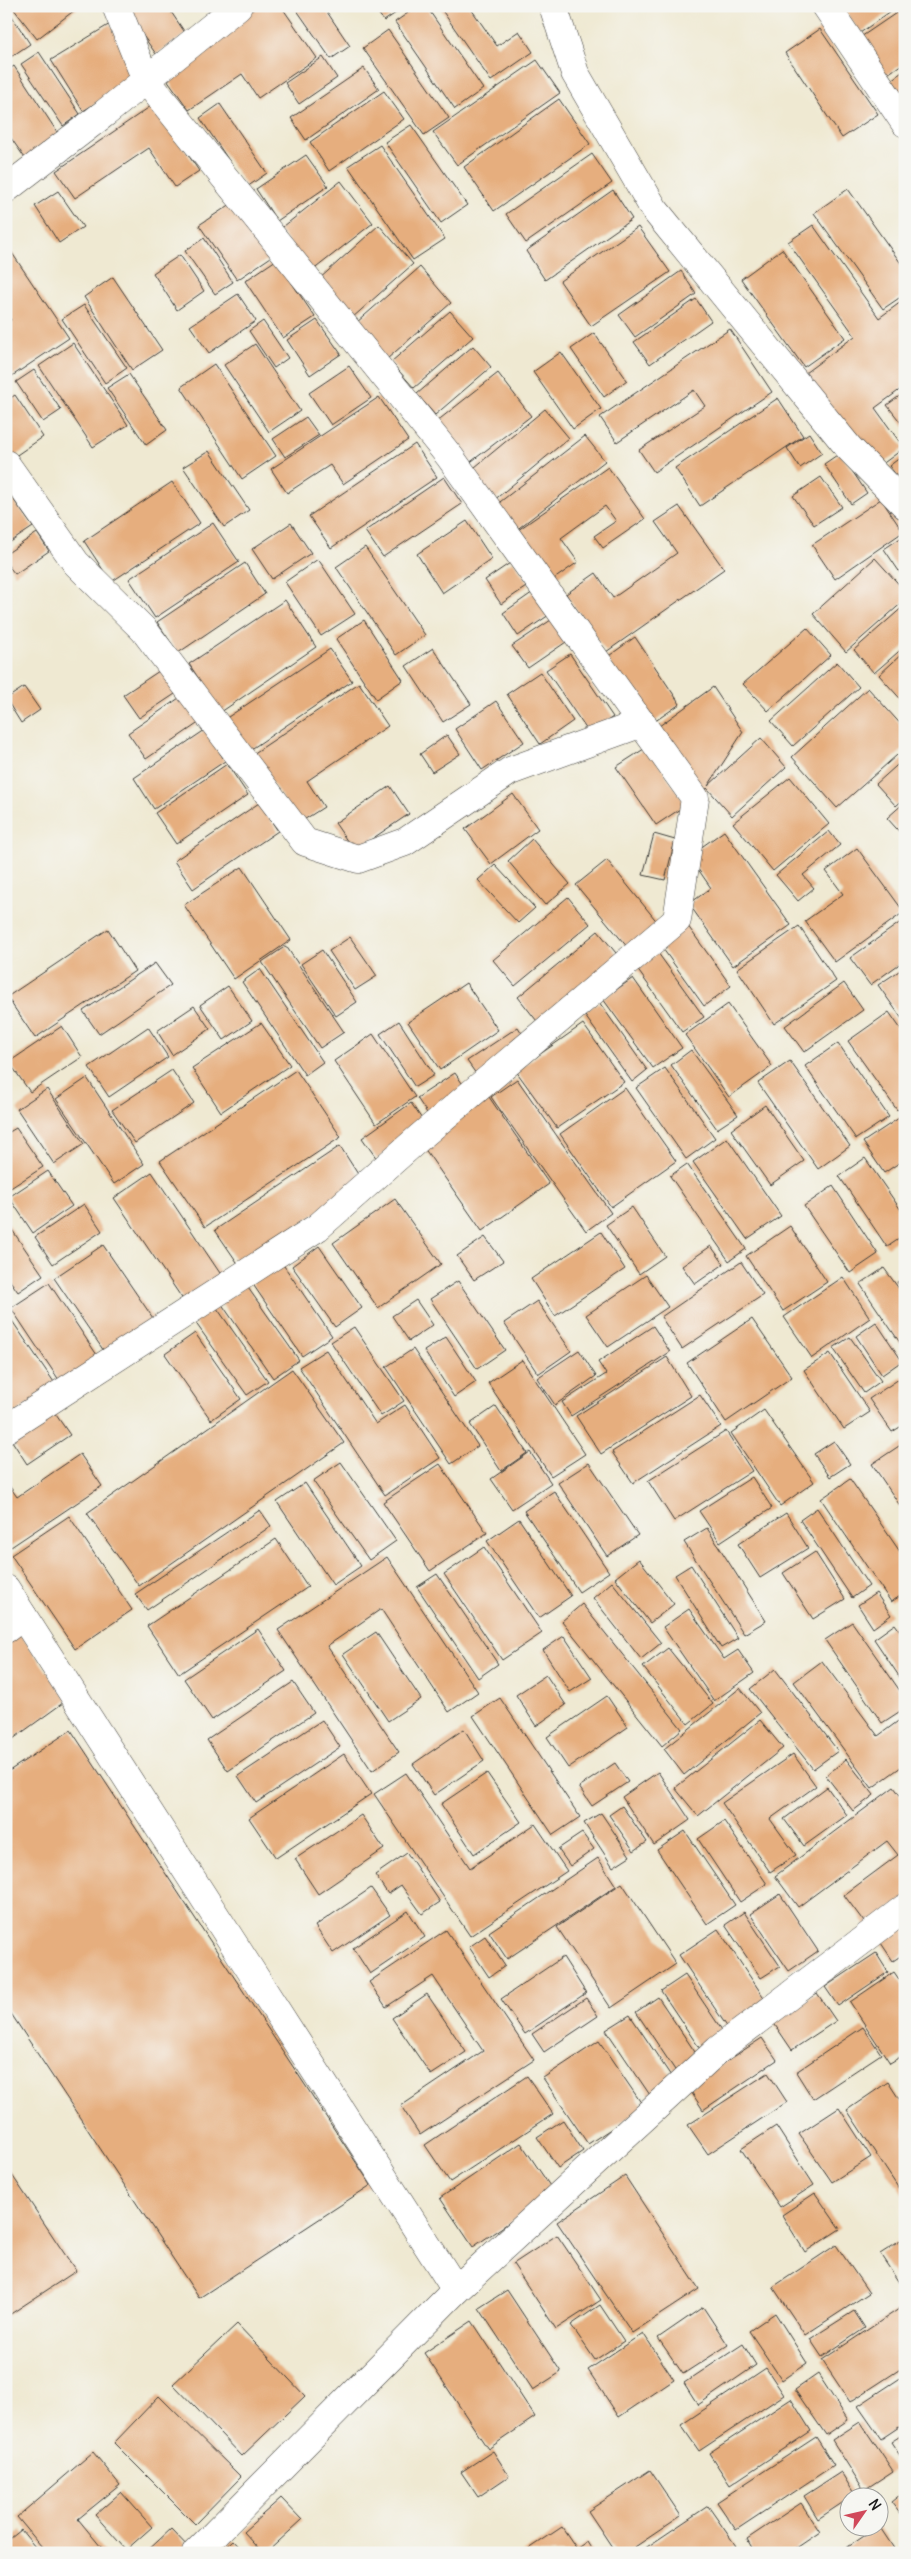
<svg xmlns="http://www.w3.org/2000/svg" width="911" height="2559" font-family="Delius,sans-serif">
	<rect width="100%" height="100%" fill="#f6f6f2"/>
	<filter id="ink" filterUnits="userSpaceOnUse"><feTurbulence type="fractalNoise" baseFrequency=".02" numOctaves="2"/><feDisplacementMap in="SourceGraphic" scale="10" xChannelSelector="R" yChannelSelector="G"/><feConvolveMatrix kernelMatrix="1 2 1 2 8 2 1 2 1" color-interpolation-filters="sRGB"/></filter>
	<filter id="wash" filterUnits="userSpaceOnUse"><feTurbulence type="fractalNoise" baseFrequency=".0096" numOctaves="4" result="noise"/><feDisplacementMap in="SourceGraphic" scale="20" xChannelSelector="R" yChannelSelector="G"/><feGaussianBlur stdDeviation="1.12" result="paint"/><feColorMatrix in="noise" values="0 0 0 0 0 0 0 0 0 0 0 0 0 0 0 0 0 1.4 0 .05"/><feComposite in="paint" operator="in"/></filter>
	<g filter="url(#wash)">
		<rect width="100%" height="100%" fill="#efe9d2"/>
		<g id="blocks">
			<g fill="#e6ae7e">
				<polygon points="16,6 80,6 37,39 13,8"/>
				<polygon points="122,6 154,6 156,9 167,6 186,34 156,54"/>
				<polygon points="258,6 281,6 317,58 258,98 242,74 189,110 162,72"/>
				<polygon points="294,6 323,6 350,46 331,59"/>
				<polygon points="373,6 406,6 384,21"/>
				<polygon points="418,6 426,6 483,89 455,109 395,22"/>
				<polygon points="439,6 469,6 497,46 519,31 533,52 491,81"/>
				<polygon points="842,6 898,6 860,33"/>
				<polygon points="6,7 30,44 6,60"/>
				<polygon points="905,7 905,62 882,78 855,41"/>
				<polygon points="110,24 142,75 83,111 51,60"/>
				<polygon points="820,29 878,114 842,138 785,53"/>
				<polygon points="388,30 449,118 424,135 363,48"/>
				<polygon points="39,52 80,114 63,126 21,64"/>
				<polygon points="323,57 337,78 299,104 285,83"/>
				<polygon points="537,60 560,93 457,165 433,132"/>
				<polygon points="14,66 61,138 27,161 6,131 6,71"/>
				<polygon points="364,68 379,89 306,140 291,118"/>
				<polygon points="905,70 905,105 888,82"/>
				<polygon points="384,91 404,119 329,171 310,142"/>
				<polygon points="559,99 590,144 494,211 464,167"/>
				<polygon points="154,104 199,171 175,187 149,148 75,198 56,171"/>
				<polygon points="220,104 267,173 247,187 200,118"/>
				<polygon points="411,125 467,205 441,223 385,142"/>
				<polygon points="380,145 445,239 413,260 348,166"/>
				<polygon points="592,154 612,183 526,243 506,214"/>
				<polygon points="306,155 328,186 277,221 256,189"/>
				<polygon points="341,181 373,223 312,271 279,230"/>
				<polygon points="848,189 905,269 905,294 883,309 814,213"/>
				<polygon points="613,190 632,219 545,280 526,251"/>
				<polygon points="58,191 83,227 59,243 35,206"/>
				<polygon points="234,202 271,257 237,280 199,225"/>
				<polygon points="379,225 413,264 352,318 318,280"/>
				<polygon points="813,225 879,318 905,299 905,386 875,408 904,448 877,468 805,373 855,336 788,242"/>
				<polygon points="638,227 670,272 591,326 560,281"/>
				<polygon points="204,238 233,282 215,294 185,251"/>
				<polygon points="6,244 69,338 6,380 6,323 11,320 6,313"/>
				<polygon points="782,249 845,338 804,367 741,279"/>
				<polygon points="180,255 204,291 177,310 153,273"/>
				<polygon points="276,260 315,317 283,338 245,281"/>
				<polygon points="420,267 451,303 387,359 356,323"/>
				<polygon points="681,271 696,294 635,337 619,315"/>
				<polygon points="113,277 162,350 132,370 84,297"/>
				<polygon points="238,294 256,321 209,353 190,326"/>
				<polygon points="696,299 711,321 650,364 634,342"/>
				<polygon points="84,305 127,368 105,383 62,319"/>
				<polygon points="450,311 473,337 414,388 391,362"/>
				<polygon points="317,320 341,354 310,375 287,340"/>
				<polygon points="263,321 288,358 274,368 249,331"/>
				<polygon points="730,329 772,392 654,472 639,450 705,406 694,390 617,442 600,417"/>
				<polygon points="594,333 627,380 604,397 571,349"/>
				<polygon points="73,343 128,425 93,447 39,366"/>
				<polygon points="255,344 300,411 269,432 224,365"/>
				<polygon points="473,346 491,367 435,415 417,394"/>
				<polygon points="561,352 601,409 573,429 533,372"/>
				<polygon points="214,364 276,456 242,479 181,387"/>
				<polygon points="349,366 371,398 331,425 309,393"/>
				<polygon points="34,370 61,410 43,422 16,382"/>
				<polygon points="498,373 531,416 468,464 436,422"/>
				<polygon points="129,374 167,430 146,445 107,388"/>
				<polygon points="905,392 905,428 887,405"/>
				<polygon points="15,395 43,437 11,459 6,452 6,401"/>
				<polygon points="379,397 408,440 343,484 330,465 287,493 271,469"/>
				<polygon points="778,398 803,436 700,506 675,468"/>
				<polygon points="545,409 569,438 493,501 469,472"/>
				<polygon points="306,417 319,435 285,457 273,439"/>
				<polygon points="809,433 822,453 800,468 787,448"/>
				<polygon points="585,436 605,461 515,531 496,505"/>
				<polygon points="415,444 437,477 331,548 309,516"/>
				<polygon points="209,451 249,510 224,527 183,467"/>
				<polygon points="840,453 867,493 851,504 824,464"/>
				<polygon points="905,454 905,480 902,482 889,466"/>
				<polygon points="608,467 645,519 603,548 594,536 616,521 605,506 561,538 578,562 547,584 511,535"/>
				<polygon points="444,477 462,504 383,557 365,531"/>
				<polygon points="821,477 842,507 814,525 793,496"/>
				<polygon points="172,482 200,523 111,582 84,541"/>
				<polygon points="6,489 33,527 6,545"/>
				<polygon points="881,499 903,532 835,579 812,545"/>
				<polygon points="679,506 724,569 606,652 566,594 596,573 613,598 677,553 655,522"/>
				<polygon points="467,521 492,559 442,593 417,554"/>
				<polygon points="213,523 239,562 155,618 129,579"/>
				<polygon points="291,523 311,553 272,579 252,549"/>
				<polygon points="37,533 49,551 15,574 6,563 6,554"/>
				<polygon points="905,535 905,580 884,549"/>
				<polygon points="365,547 425,635 396,655 336,567"/>
				<polygon points="875,558 905,591 905,600 846,652 813,614"/>
				<polygon points="318,559 355,614 321,636 285,582"/>
				<polygon points="513,561 529,585 501,604 485,580"/>
				<polygon points="245,563 265,594 178,653 157,622"/>
				<polygon points="536,590 552,613 518,636 503,613"/>
				<polygon points="285,600 316,647 221,712 189,664"/>
				<polygon points="905,605 905,646 874,673 854,650"/>
				<polygon points="554,618 569,640 528,668 512,646"/>
				<polygon points="364,620 403,680 376,699 336,639"/>
				<polygon points="807,628 831,655 768,711 743,684"/>
				<polygon points="635,637 680,704 651,724 606,658"/>
				<polygon points="433,648 471,704 443,722 406,666"/>
				<polygon points="330,649 352,681 244,754 222,721"/>
				<polygon points="905,651 905,704 879,675"/>
				<polygon points="570,654 613,717 589,733 546,670"/>
				<polygon points="837,662 859,687 793,746 771,721"/>
				<polygon points="162,669 178,692 139,718 123,695"/>
				<polygon points="540,672 573,721 540,744 507,694"/>
				<polygon points="359,683 388,726 307,781 324,807 299,823 253,754"/>
				<polygon points="24,687 40,710 21,723 6,699"/>
				<polygon points="713,687 743,732 708,786 761,738 786,767 732,816 707,788 702,796 655,729"/>
				<polygon points="868,688 905,729 905,748 837,808 792,757"/>
				<polygon points="182,696 200,722 146,759 128,733"/>
				<polygon points="496,701 524,742 482,770 455,729"/>
				<polygon points="205,730 225,761 154,809 134,778"/>
				<polygon points="447,735 460,754 432,772 420,754"/>
				<polygon points="647,747 686,805 656,825 616,767"/>
				<polygon points="905,758 905,798 896,806 876,784"/>
				<polygon points="227,764 248,795 176,844 155,813"/>
				<polygon points="790,777 829,824 773,871 733,823"/>
				<polygon points="390,786 409,814 354,851 335,823"/>
				<polygon points="513,794 538,829 491,864 465,829"/>
				<polygon points="905,802 905,838 887,818"/>
				<polygon points="259,803 278,831 193,889 174,861"/>
				<polygon points="724,831 791,925 733,966 689,904 711,888 689,856"/>
				<polygon points="829,831 840,845 803,875 814,888 798,901 776,875"/>
				<polygon points="654,834 675,840 665,880 643,875"/>
				<polygon points="532,839 570,884 545,905 508,861"/>
				<polygon points="857,848 904,912 835,962 805,921 843,894 826,871"/>
				<polygon points="607,860 663,929 633,954 576,885"/>
				<polygon points="495,865 535,908 518,923 478,880"/>
				<polygon points="242,867 291,940 234,979 184,905"/>
				<polygon points="568,897 590,924 515,986 493,960"/>
				<polygon points="905,919 905,960 870,985 850,958"/>
				<polygon points="685,922 731,986 704,1006 658,942"/>
				<polygon points="799,926 836,981 774,1024 737,969"/>
				<polygon points="108,929 135,971 35,1038 7,997"/>
				<polygon points="598,931 625,964 544,1030 518,997"/>
				<polygon points="350,937 377,976 355,990 329,951"/>
				<polygon points="286,946 344,1032 320,1048 262,962"/>
				<polygon points="322,950 357,1002 336,1016 301,964"/>
				<polygon points="658,953 704,1017 682,1032 637,969"/>
				<polygon points="155,963 171,985 99,1034 83,1011"/>
				<polygon points="905,967 905,1023 878,985"/>
				<polygon points="260,969 323,1062 305,1075 242,982"/>
				<polygon points="633,978 682,1048 653,1068 603,999"/>
				<polygon points="466,983 498,1030 440,1070 408,1022"/>
				<polygon points="844,983 863,1010 804,1052 785,1026"/>
				<polygon points="228,986 252,1021 224,1040 200,1005"/>
				<polygon points="599,1002 647,1070 632,1082 583,1013"/>
				<polygon points="728,1004 772,1066 729,1097 685,1035"/>
				<polygon points="194,1006 210,1029 172,1055 157,1031"/>
				<polygon points="889,1012 905,1035 905,1104 897,1110 848,1041"/>
				<polygon points="399,1021 434,1075 415,1087 380,1034"/>
				<polygon points="261,1023 290,1065 221,1112 192,1068"/>
				<polygon points="583,1024 624,1082 557,1128 516,1071"/>
				<polygon points="62,1026 82,1057 30,1092 9,1062"/>
				<polygon points="148,1027 168,1057 109,1097 89,1067"/>
				<polygon points="518,1027 531,1048 481,1081 467,1061"/>
				<polygon points="373,1034 415,1097 376,1124 334,1061"/>
				<polygon points="838,1043 889,1117 856,1139 805,1066"/>
				<polygon points="691,1050 738,1115 717,1129 671,1065"/>
				<polygon points="790,1061 850,1146 818,1169 758,1083"/>
				<polygon points="665,1068 715,1138 686,1159 636,1088"/>
				<polygon points="172,1070 194,1103 135,1143 112,1110"/>
				<polygon points="296,1070 341,1137 205,1227 160,1161"/>
				<polygon points="455,1073 469,1093 431,1119 417,1098"/>
				<polygon points="87,1078 144,1164 114,1184 56,1099"/>
				<polygon points="517,1079 611,1213 586,1231 491,1097"/>
				<polygon points="625,1088 676,1161 611,1207 560,1134"/>
				<polygon points="47,1089 84,1144 54,1164 17,1109"/>
				<polygon points="489,1097 549,1184 482,1231 422,1145"/>
				<polygon points="411,1103 426,1125 377,1159 362,1138"/>
				<polygon points="765,1105 804,1161 770,1185 731,1130"/>
				<polygon points="905,1114 905,1159 884,1173 863,1142"/>
				<polygon points="16,1128 43,1167 6,1191 6,1134"/>
				<polygon points="727,1138 781,1216 747,1239 693,1162"/>
				<polygon points="340,1146 363,1182 239,1265 215,1230"/>
				<polygon points="865,1158 905,1216 905,1235 887,1247 839,1176"/>
				<polygon points="687,1164 746,1249 729,1261 670,1176"/>
				<polygon points="48,1171 72,1206 33,1233 9,1197"/>
				<polygon points="152,1172 226,1282 188,1307 114,1198"/>
				<polygon points="833,1186 878,1254 850,1273 804,1206"/>
				<polygon points="395,1199 441,1264 378,1308 333,1243"/>
				<polygon points="84,1204 102,1231 53,1264 35,1237"/>
				<polygon points="632,1207 665,1256 639,1274 606,1225"/>
				<polygon points="6,1221 43,1275 18,1292 6,1275"/>
				<polygon points="790,1226 827,1282 783,1311 746,1256"/>
				<polygon points="601,1232 625,1269 555,1316 531,1279"/>
				<polygon points="485,1237 503,1261 474,1280 457,1256"/>
				<polygon points="103,1245 155,1321 106,1354 54,1278"/>
				<polygon points="319,1246 362,1308 335,1327 292,1266"/>
				<polygon points="711,1246 724,1264 695,1284 682,1266"/>
				<polygon points="741,1262 763,1295 682,1349 661,1317"/>
				<polygon points="282,1263 332,1336 302,1356 252,1283"/>
				<polygon points="884,1268 905,1297 905,1350 860,1284"/>
				<polygon points="646,1275 668,1307 608,1347 586,1315"/>
				<polygon points="843,1277 870,1318 812,1358 784,1317"/>
				<polygon points="905,1277 905,1294 897,1282"/>
				<polygon points="458,1281 505,1350 477,1369 430,1299"/>
				<polygon points="49,1283 99,1358 61,1383 11,1308"/>
				<polygon points="246,1285 299,1360 273,1378 221,1303"/>
				<polygon points="416,1300 433,1325 409,1341 392,1316"/>
				<polygon points="212,1301 268,1381 247,1395 190,1315"/>
				<polygon points="537,1301 571,1351 538,1374 504,1323"/>
				<polygon points="6,1312 56,1385 6,1419"/>
				<polygon points="752,1319 792,1377 726,1422 687,1363"/>
				<polygon points="876,1322 902,1361 882,1375 856,1336"/>
				<polygon points="653,1326 670,1352 571,1416 562,1402 606,1374 598,1362"/>
				<polygon points="354,1327 404,1401 381,1416 331,1342"/>
				<polygon points="195,1333 241,1399 211,1420 165,1354"/>
				<polygon points="446,1337 476,1382 454,1397 424,1351"/>
				<polygon points="850,1337 881,1381 864,1393 833,1348"/>
				<polygon points="413,1349 478,1446 451,1464 386,1367"/>
				<polygon points="326,1350 376,1424 405,1405 440,1458 385,1495 299,1367"/>
				<polygon points="579,1350 596,1376 555,1405 537,1378"/>
				<polygon points="830,1353 870,1412 844,1429 804,1370"/>
				<polygon points="667,1357 691,1396 601,1454 576,1416"/>
				<polygon points="522,1360 585,1454 551,1476 488,1383"/>
				<polygon points="292,1369 344,1443 139,1586 87,1513"/>
				<polygon points="905,1375 905,1424 892,1432 869,1399"/>
				<polygon points="700,1395 721,1426 633,1483 612,1452"/>
				<polygon points="496,1406 527,1453 501,1471 470,1424"/>
				<polygon points="764,1410 814,1482 780,1506 731,1433"/>
				<polygon points="54,1412 70,1435 27,1464 12,1441"/>
				<polygon points="726,1431 752,1471 674,1521 648,1481"/>
				<polygon points="834,1441 850,1464 830,1477 814,1454"/>
				<polygon points="905,1442 905,1513 872,1464"/>
				<polygon points="530,1452 551,1483 512,1509 491,1479"/>
				<polygon points="80,1454 102,1486 11,1547 6,1540 6,1481 17,1497"/>
				<polygon points="341,1462 396,1541 369,1560 313,1481"/>
				<polygon points="589,1463 638,1535 607,1556 558,1483"/>
				<polygon points="440,1464 487,1533 430,1571 383,1502"/>
				<polygon points="752,1477 772,1508 720,1542 699,1511"/>
				<polygon points="850,1479 905,1559 905,1593 891,1602 821,1499"/>
				<polygon points="305,1483 361,1566 333,1585 277,1502"/>
				<polygon points="554,1491 609,1572 579,1592 524,1511"/>
				<polygon points="817,1508 869,1586 852,1598 800,1520"/>
				<polygon points="260,1510 271,1526 147,1610 135,1594"/>
				<polygon points="786,1513 808,1548 760,1578 738,1544"/>
				<polygon points="69,1516 132,1610 75,1649 11,1555"/>
				<polygon points="519,1519 571,1596 539,1618 487,1541"/>
				<polygon points="707,1528 766,1621 744,1634 684,1542"/>
				<polygon points="276,1539 308,1587 179,1674 147,1626"/>
				<polygon points="484,1547 542,1633 502,1660 444,1574"/>
				<polygon points="815,1552 845,1599 813,1619 783,1573"/>
				<polygon points="387,1557 478,1692 449,1712 381,1609 327,1646 399,1752 372,1771 278,1630"/>
				<polygon points="639,1559 674,1604 650,1623 615,1578"/>
				<polygon points="691,1565 738,1638 721,1648 675,1575"/>
				<polygon points="437,1574 498,1664 478,1678 417,1587"/>
				<polygon points="612,1582 661,1643 641,1659 593,1598"/>
				<polygon points="876,1593 891,1615 873,1628 858,1605"/>
				<polygon points="582,1604 682,1729 662,1746 562,1621"/>
				<polygon points="689,1609 724,1659 738,1650 754,1673 714,1701 663,1627"/>
				<polygon points="852,1622 905,1698 905,1708 882,1723 825,1640"/>
				<polygon points="895,1624 905,1638 905,1685 874,1639"/>
				<polygon points="258,1629 286,1671 212,1720 184,1679"/>
				<polygon points="18,1631 67,1700 6,1744 6,1639"/>
				<polygon points="376,1632 421,1699 388,1721 343,1654"/>
				<polygon points="564,1636 592,1678 570,1692 543,1650"/>
				<polygon points="668,1648 713,1704 688,1724 643,1667"/>
				<polygon points="822,1661 878,1736 905,1716 905,1764 872,1788 794,1682"/>
				<polygon points="775,1669 838,1751 813,1769 750,1689"/>
				<polygon points="546,1675 566,1705 536,1726 516,1695"/>
				<polygon points="293,1682 314,1713 228,1771 207,1740"/>
				<polygon points="740,1688 760,1713 684,1775 664,1749"/>
				<polygon points="607,1696 628,1727 568,1768 547,1737"/>
				<polygon points="500,1698 580,1817 553,1835 473,1716"/>
				<polygon points="322,1720 340,1747 256,1803 238,1776"/>
				<polygon points="760,1720 783,1748 698,1816 675,1788"/>
				<polygon points="464,1729 484,1761 434,1795 413,1764"/>
				<polygon points="71,1730 371,2185 199,2298 6,2006 6,1773"/>
				<polygon points="344,1754 371,1794 276,1858 249,1818"/>
				<polygon points="793,1754 816,1786 770,1819 796,1855 770,1872 722,1803"/>
				<polygon points="846,1759 874,1795 853,1811 826,1776"/>
				<polygon points="615,1763 628,1782 592,1806 579,1787"/>
				<polygon points="658,1772 690,1820 654,1845 622,1797"/>
				<polygon points="406,1773 470,1868 535,1824 567,1871 470,1936 374,1794"/>
				<polygon points="487,1773 521,1822 474,1854 441,1804"/>
				<polygon points="827,1787 847,1815 804,1846 784,1819"/>
				<polygon points="894,1787 905,1802 905,1898 867,1926 844,1895 898,1855 887,1841 798,1907 775,1876"/>
				<polygon points="622,1806 647,1842 634,1851 609,1815"/>
				<polygon points="601,1813 630,1856 613,1867 584,1823"/>
				<polygon points="361,1815 384,1849 318,1894 295,1859"/>
				<polygon points="724,1821 767,1884 740,1902 698,1839"/>
				<polygon points="685,1831 735,1905 707,1924 657,1850"/>
				<polygon points="582,1833 594,1849 570,1866 558,1849"/>
				<polygon points="407,1853 440,1902 422,1914 401,1885 388,1894 375,1875"/>
				<polygon points="598,1858 616,1886 507,1959 489,1932"/>
				<polygon points="622,1883 676,1964 611,2008 557,1927"/>
				<polygon points="371,1888 390,1915 333,1953 315,1926"/>
				<polygon points="780,1894 818,1951 789,1971 750,1914"/>
				<polygon points="408,1911 425,1937 370,1974 353,1948"/>
				<polygon points="744,1912 780,1966 761,1978 725,1925"/>
				<polygon points="905,1914 905,1953 893,1961 875,1934"/>
				<polygon points="718,1929 769,2005 730,2031 679,1955"/>
				<polygon points="446,1930 534,2060 420,2135 401,2106 483,2051 433,1976 386,2007 369,1982"/>
				<polygon points="485,1936 505,1966 489,1977 469,1947"/>
				<polygon points="876,1953 888,1972 838,2006 825,1987"/>
				<polygon points="563,1957 586,1993 525,2034 501,1999"/>
				<polygon points="894,1972 905,1988 905,2054 890,2063 850,2002"/>
				<polygon points="685,1975 728,2039 704,2055 661,1991"/>
				<polygon points="817,1993 836,2021 792,2050 773,2022"/>
				<polygon points="427,1994 466,2052 431,2075 392,2018"/>
				<polygon points="658,1997 699,2058 677,2073 636,2012"/>
				<polygon points="586,1998 598,2016 544,2052 532,2034"/>
				<polygon points="630,2015 673,2079 650,2095 606,2030"/>
				<polygon points="863,2027 881,2054 813,2099 796,2072"/>
				<polygon points="762,2038 777,2060 703,2110 688,2087"/>
				<polygon points="599,2041 644,2107 588,2144 543,2078"/>
				<polygon points="768,2073 787,2102 708,2154 688,2125"/>
				<polygon points="527,2076 553,2114 450,2182 425,2145"/>
				<polygon points="888,2082 905,2108 905,2198 847,2110"/>
				<polygon points="839,2108 871,2157 832,2182 799,2134"/>
				<polygon points="563,2120 583,2151 558,2168 537,2137"/>
				<polygon points="776,2126 814,2185 780,2207 741,2149"/>
				<polygon points="521,2143 554,2192 473,2247 440,2198"/>
				<polygon points="6,2166 76,2271 6,2317"/>
				<polygon points="625,2176 699,2289 632,2333 557,2222"/>
				<polygon points="815,2193 840,2229 805,2252 782,2215"/>
				<polygon points="557,2235 601,2300 556,2329 513,2264"/>
				<polygon points="905,2238 905,2281 900,2284 880,2254"/>
				<polygon points="836,2245 869,2293 805,2335 773,2287"/>
				<polygon points="507,2290 561,2372 533,2390 479,2308"/>
				<polygon points="600,2305 624,2341 595,2360 571,2325"/>
				<polygon points="905,2305 905,2366 850,2402 822,2360"/>
				<polygon points="703,2307 728,2345 683,2374 658,2338"/>
				<polygon points="854,2311 865,2328 822,2357 810,2339"/>
				<polygon points="775,2313 807,2363 782,2380 749,2331"/>
				<polygon points="472,2321 535,2417 488,2449 424,2353"/>
				<polygon points="237,2324 305,2396 242,2456 173,2384"/>
				<polygon points="643,2333 674,2380 619,2417 588,2370"/>
				<polygon points="743,2344 756,2365 698,2405 684,2383"/>
				<polygon points="766,2368 784,2395 699,2451 681,2425"/>
				<polygon points="818,2374 848,2420 826,2435 795,2390"/>
				<polygon points="905,2375 905,2423 881,2439 858,2406"/>
				<polygon points="159,2396 241,2477 195,2524 114,2443"/>
				<polygon points="791,2399 811,2431 730,2485 709,2453"/>
				<polygon points="860,2422 893,2471 864,2490 832,2440"/>
				<polygon points="905,2433 905,2463 891,2442"/>
				<polygon points="816,2437 834,2465 736,2530 717,2502"/>
				<polygon points="493,2451 509,2476 478,2497 461,2472"/>
				<polygon points="93,2452 120,2485 78,2519 106,2553 47,2553 17,2517"/>
				<polygon points="650,2470 681,2516 626,2553 616,2553 588,2511"/>
				<polygon points="841,2472 855,2495 848,2496 848,2499 818,2519 804,2496"/>
				<polygon points="905,2491 905,2520 891,2502"/>
				<polygon points="121,2492 152,2527 126,2550 95,2515"/>
				<polygon points="281,2498 302,2520 266,2553 262,2553 243,2532"/>
				<polygon points="801,2503 820,2532 789,2553 755,2553 747,2539"/>
				<polygon points="708,2506 736,2546 726,2553 638,2553"/>
				<polygon points="879,2526 897,2553 839,2553"/>
				<polygon points="562,2527 577,2549 587,2542 594,2553 523,2553"/>
				<polygon points="171,2529 191,2550 189,2553 145,2553"/>
				<polygon points="21,2530 40,2553 8,2553 6,2542"/>
				<polygon points="233,2540 245,2553 219,2553"/>
			</g>
		</g>
	</g>
	<g filter="url(#ink)">
		<use href="#blocks" fill-opacity="0" stroke="#3c3b37" stroke-width="1"/>
		<g fill="none" stroke-linecap="round" stroke-linejoin="round">
			<defs>
				<g id="street">
					<polyline points="553,6 575,73 654,209 849,448 905,505"/>
					<polyline points="826,6 905,123"/>
					<polyline points="6,189 105,113 238,6"/>
					<polyline points="6,464 76,563 144,630 305,842 358,859 405,842 510,771 642,723"/>
					<polyline points="6,1429 318,1227 420,1137 677,920 695,798 450,457 146,80 116,6"/>
					<polyline points="6,1589 23,1616 6,1629"/>
					<polyline points="23,1616 456,2290 196,2553"/>
					<polyline points="456,2290 718,2050 905,1908"/>
				</g>
			</defs>
			<use href="#street" stroke="#3c3b37" stroke-width="29"/>
			<use href="#street" stroke="#fff" stroke-width="28"/>
		</g>
	</g>
	<rect width="911" height="2559" fill="none" stroke="#f6f6f2" stroke-width="25"/>
	<g transform="translate(864 2512) rotate(56)"><circle r="24" fill="#f6f6f2" stroke="#9f9f9c"/>
	<path d="M0-4L9 19L0 12L-9 19Z" fill="#d1495b"/>
	<text y="-8" font-size="14" font-weight="bold" text-anchor="middle" fill="#1c1c1c">N</text>
	</g>
</svg>
